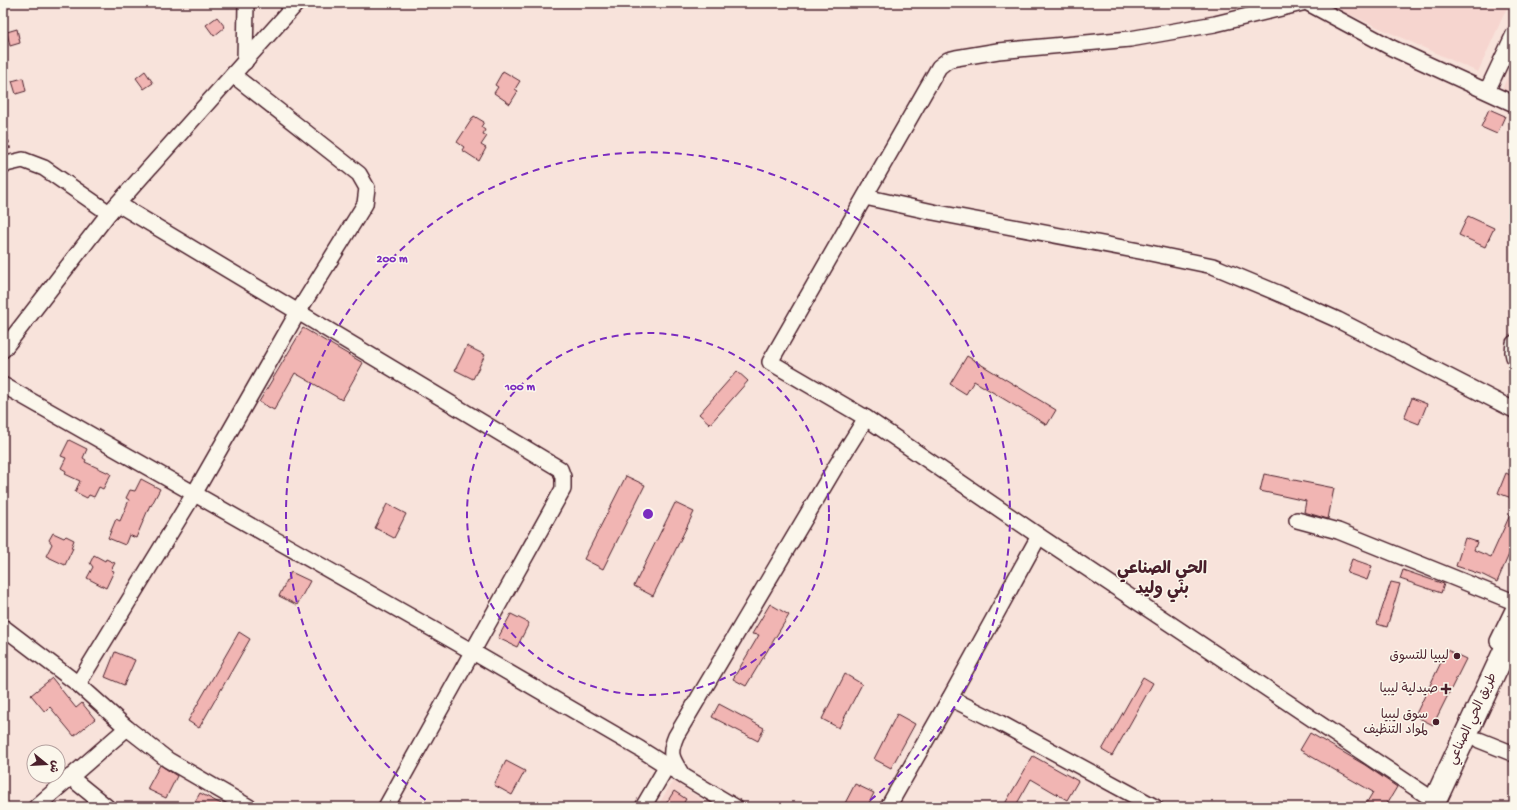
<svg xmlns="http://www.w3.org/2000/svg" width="1517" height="810" font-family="'Gochi Hand','Playpen Sans Arabic',sans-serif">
	<rect width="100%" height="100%" fill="#f8e3db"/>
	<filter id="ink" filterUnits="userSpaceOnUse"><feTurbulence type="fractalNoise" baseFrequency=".025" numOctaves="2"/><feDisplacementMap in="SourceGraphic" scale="8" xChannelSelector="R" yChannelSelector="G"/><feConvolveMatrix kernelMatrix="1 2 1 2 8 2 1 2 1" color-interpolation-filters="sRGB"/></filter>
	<g filter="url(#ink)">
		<g fill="#f6d5cf">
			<polygon points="1337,3 1509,3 1478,72 1335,8"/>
			<polygon points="1514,63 1514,94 1502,89"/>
			<polygon points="673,781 713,807 657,807"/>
		</g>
		<g fill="#f1b5b3" stroke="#4a1f2b">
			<polygon points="217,17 225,27 214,36 206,25"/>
			<polygon points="17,29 20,43 10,46 7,32"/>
			<polygon points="145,71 153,83 144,89 136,78"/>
			<polygon points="503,71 520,81 515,89 518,91 510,104 494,93 498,87 495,85"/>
			<polygon points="23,78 26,91 16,94 12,81"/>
			<polygon points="1489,109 1505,116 1497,134 1481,127"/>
			<polygon points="474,116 484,122 481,127 485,130 483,134 487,136 481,145 486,148 479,161 462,150 464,147 457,142"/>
			<polygon points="1468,216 1494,228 1485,247 1459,235"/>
			<polygon points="303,328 363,363 342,400 295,373 274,410 259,402"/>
			<polygon points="467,346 485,355 473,379 455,370"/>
			<polygon points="967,356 1056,410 1047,425 974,381 966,394 950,384"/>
			<polygon points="737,371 748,381 710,424 699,414"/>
			<polygon points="1412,398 1427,404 1419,424 1404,418"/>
			<polygon points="69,440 87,449 83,458 86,460 85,462 111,474 103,489 99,487 94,497 89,495 87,498 75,492 80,481 65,474 66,471 61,468 66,458 61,456"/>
			<polygon points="1506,473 1514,477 1514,499 1498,493"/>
			<polygon points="1264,474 1334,488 1328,519 1304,512 1306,501 1260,491"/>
			<polygon points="626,476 645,485 603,569 584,559"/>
			<polygon points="141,479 160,489 151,506 150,505 136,538 129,535 125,545 108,538 116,519 120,521 129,500 126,498 130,490 135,491"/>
			<polygon points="675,503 694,512 653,596 634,586"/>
			<polygon points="387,504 406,514 394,538 375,528"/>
			<polygon points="1514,506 1514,553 1510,552 1497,582 1483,575 1456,566 1465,538 1477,542 1474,550 1491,557"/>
			<polygon points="53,533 64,538 66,536 74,540 71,548 73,548 65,565 46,556 52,544 49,540"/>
			<polygon points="94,555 105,561 106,559 115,563 111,570 114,571 106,588 87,578 93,567 90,563"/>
			<polygon points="1352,559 1372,566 1367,580 1347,573"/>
			<polygon points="1403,570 1444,584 1441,593 1400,579"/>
			<polygon points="291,572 310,581 297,605 279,596"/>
			<polygon points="1391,582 1400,584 1387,627 1377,624"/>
			<polygon points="770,604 789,615 746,686 733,679 759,635 752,634"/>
			<polygon points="511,614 529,623 517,647 498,638"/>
			<polygon points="239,632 250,639 199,728 188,721"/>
			<polygon points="1447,650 1466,659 1433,725 1415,716"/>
			<polygon points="115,652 135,660 124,685 105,677"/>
			<polygon points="845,674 862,684 839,728 822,719"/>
			<polygon points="1143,677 1153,683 1112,756 1102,750"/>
			<polygon points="52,678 76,708 82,703 95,719 74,736 50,707 45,712 31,695"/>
			<polygon points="719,704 764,728 758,741 712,717"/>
			<polygon points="897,714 915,724 891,768 874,759"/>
			<polygon points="1310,733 1365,765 1397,787 1385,807 1364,807 1373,792 1300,750"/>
			<polygon points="1033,756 1078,781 1067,800 1031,779 1015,807 1003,807"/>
			<polygon points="506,761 525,771 512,795 494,785"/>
			<polygon points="160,765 177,776 166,798 147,789"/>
			<polygon points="855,784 874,793 867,807 843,807"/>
			<polygon points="674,791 686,799 681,807 664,807"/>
			<polygon points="200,793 227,807 192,807"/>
		</g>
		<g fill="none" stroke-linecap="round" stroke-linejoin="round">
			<defs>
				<g id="minor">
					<polyline points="1302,3 1215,24 1130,39 998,51 956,58 948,60 939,67 770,362 866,418 1039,536 1426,795"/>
					<polyline points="1308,3 1392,48 1514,104"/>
					<polyline points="245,62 246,3"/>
					<polyline points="1487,91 1514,34"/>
					<polyline points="3,167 6,164 23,160 44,168 109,213"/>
					<polyline points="865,197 933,212 1150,253 1213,266 1280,294 1338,320 1514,410"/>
					<polyline points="118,204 560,469 563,477 563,489 386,807"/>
					<polyline points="1514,343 1513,352 1514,357"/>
					<polyline points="3,350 109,213 297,3"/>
					<polyline points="3,385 473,652 640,749 683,776 735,807"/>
					<polyline points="1297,520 1338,531 1514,602"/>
					<polyline points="3,627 78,684 127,728 168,760 249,807"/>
					<polyline points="1498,641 1514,608"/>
					<polyline points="78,684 194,494 298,312 365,204 367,188 359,174 233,75"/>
					<polyline points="950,698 1000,723 1155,807"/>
					<polyline points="1479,740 1514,754"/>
					<path d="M682 775C672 758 668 755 676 736L836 466 866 418"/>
					<polyline points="70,777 107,807"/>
					<polyline points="36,807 127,728"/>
					<polyline points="643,807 667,766"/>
					<polyline points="888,807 950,698 1039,536"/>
				</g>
				<polyline id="highway" points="1432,807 1514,631"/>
			</defs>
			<use href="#minor" stroke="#4a1f2b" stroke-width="18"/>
			<use href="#highway" stroke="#4a1f2b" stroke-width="25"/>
			<polyline stroke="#4a1f2b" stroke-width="2" stroke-dasharray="3 3" stroke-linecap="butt" points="3,117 10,149"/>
			<use href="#minor" stroke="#fbf7ec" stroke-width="15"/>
			<use href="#highway" stroke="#fbf7ec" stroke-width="22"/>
		</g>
	</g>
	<g fill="none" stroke="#7b2cbf" stroke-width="2" stroke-dasharray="7 5">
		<circle cx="648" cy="514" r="181"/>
		<path d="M435 807A362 362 0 1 1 861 807"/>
	</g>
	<g fill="#4a1f2b" stroke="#fbf7ec" stroke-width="1.5">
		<circle cx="1457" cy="656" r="4"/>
		<path d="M1444 683h4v4h4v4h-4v4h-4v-4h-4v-4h4z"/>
		<circle cx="1436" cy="722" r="4"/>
	</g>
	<g text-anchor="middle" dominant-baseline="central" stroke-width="3" stroke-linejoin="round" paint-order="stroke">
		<g font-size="13" fill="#4a1f2b" stroke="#fbf7ec" text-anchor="end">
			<text x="1449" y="656">ليبيا للتسوق</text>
			<text x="1438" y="689">صيدلية ليبيا</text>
			<text x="1428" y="715">سوق ليبيا<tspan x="1428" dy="15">لمواد التنظيف</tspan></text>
		</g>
		<g font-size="13" fill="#4a1f2b" stroke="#fbf7ec">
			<text transform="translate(1473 719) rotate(-65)">طريق الحي الصناعي</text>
		</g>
		<g font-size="17" font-weight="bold" fill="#4a1f2b" stroke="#fbf7ec">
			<text x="1162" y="570">الحي الصناعي<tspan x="1162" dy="20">بني وليد</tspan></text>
		</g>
	</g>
	<circle cx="648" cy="514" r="6" fill="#7b2cbf" stroke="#fbf7ec" stroke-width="2"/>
	<g font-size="12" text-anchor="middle" font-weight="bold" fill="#7b2cbf" stroke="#fbf7ec" stroke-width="3" stroke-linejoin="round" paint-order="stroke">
		<text x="392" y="262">200 m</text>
		<text x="520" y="390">100 m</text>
	</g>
	<rect width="1517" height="810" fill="none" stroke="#fbf7ec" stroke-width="16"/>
	<rect x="8" y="8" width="1501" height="794" fill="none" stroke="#4a1f2b" stroke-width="1.5" filter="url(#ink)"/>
	<g transform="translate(46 764) rotate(108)"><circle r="19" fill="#fbf7ec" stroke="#b4a19f"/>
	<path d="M0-3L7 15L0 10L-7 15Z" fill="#4a1f2b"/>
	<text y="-6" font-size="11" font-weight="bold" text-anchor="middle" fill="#4a1f2b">ش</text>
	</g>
</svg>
